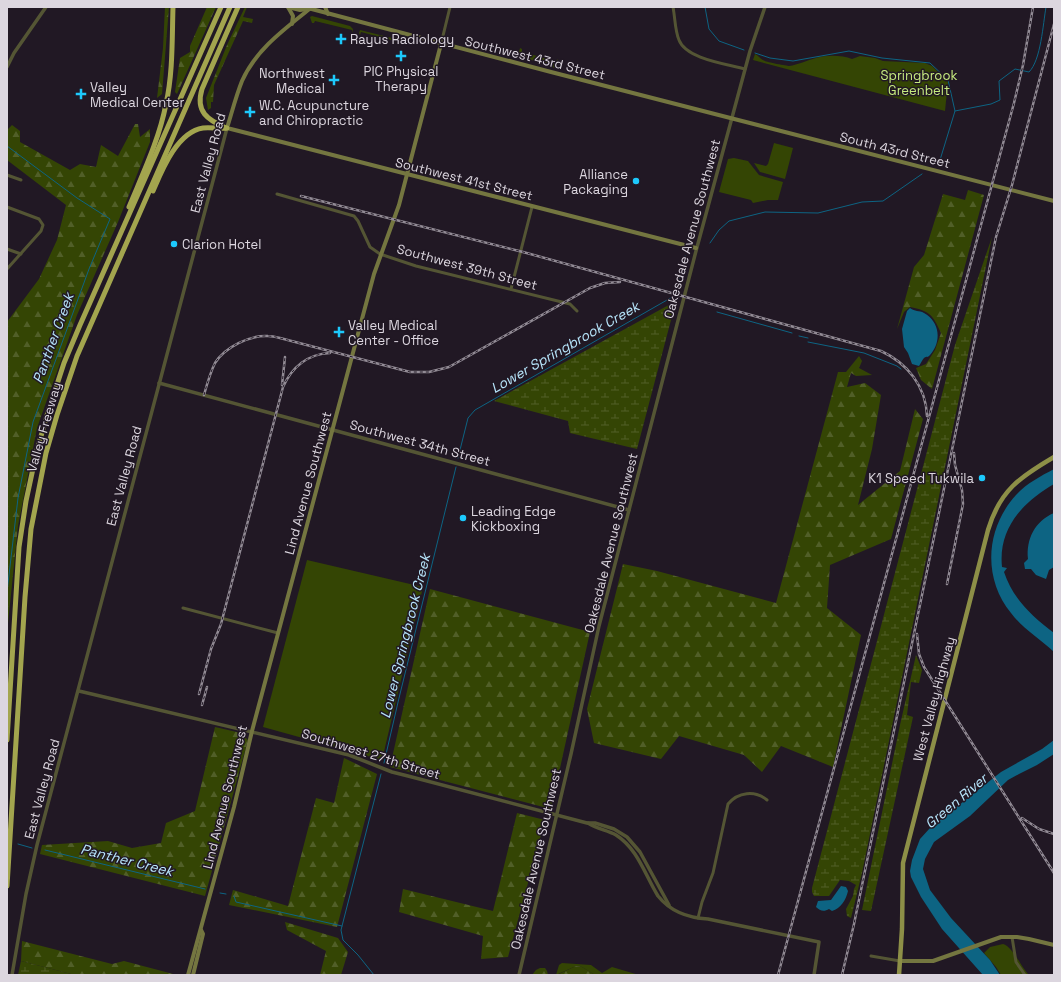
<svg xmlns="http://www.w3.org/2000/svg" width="1061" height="982" font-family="'Space Grotesk',sans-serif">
	<defs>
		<pattern id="forest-firs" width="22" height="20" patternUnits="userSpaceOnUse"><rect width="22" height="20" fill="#344504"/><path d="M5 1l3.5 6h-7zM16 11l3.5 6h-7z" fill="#515f28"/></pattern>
		<pattern id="wetland-marsh" width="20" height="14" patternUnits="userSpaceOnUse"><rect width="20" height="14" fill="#344504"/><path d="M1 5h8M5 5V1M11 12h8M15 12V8" fill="none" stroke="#515f28"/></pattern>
	</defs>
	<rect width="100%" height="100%" fill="#211824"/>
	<g fill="#344504">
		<polygon points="312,16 350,26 353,29 352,33 352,30 315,21 314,23 312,23 310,17"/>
		<polygon points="360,30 396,39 395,43 395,41 361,32 360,35 359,33"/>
		<polygon points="520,48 522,49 522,52 556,61 558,59 555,68 536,61 518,57"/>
		<path d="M755 54C759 56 761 60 765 61 766 62 788 66 789 66 798 65 807 60 816 58 826 55 842 55 852 59L860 56 875 58 883 61 925 63 932 66 948 82 945 111 753 60Z"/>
		<polygon points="774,143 793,148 785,179 760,172 754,163 766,166 768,164"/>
		<polygon points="734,158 748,161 759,175 783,182 778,200 768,200 753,203 751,200 719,192 728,159"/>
		<polygon points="307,560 423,587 382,760 263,727"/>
		<path d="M1003 944C1013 947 1021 967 1029 975H1001L996 967 984 953 990 947Z"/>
		<polygon points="562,963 591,965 602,973 612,967 639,975 595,975 582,967 576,966 556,975 559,965"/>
	</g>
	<g fill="url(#forest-firs)">
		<polygon points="165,7 169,7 162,94 157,98 163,48"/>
		<polygon points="207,7 216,7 177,94 175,92 180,58 190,52 190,46"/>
		<polygon points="245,7 247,7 243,17 253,19 252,23 243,21 214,85 213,102 211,102 211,108 208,110 206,98 227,45"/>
		<polygon points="135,124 138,124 140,137 150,129 150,142 118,222 77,315 37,428 18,526 7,633 7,322 39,279 57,240 66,205 7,160 7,130 12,125 20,131 20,142 70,170 80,164 96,167 101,145 118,156"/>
		<path d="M968 190 984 195 932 389 921 380 916 368 926 364 935 350 941 333C933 315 930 311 910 307L904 312 897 329 914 267 924 255 943 194 965 200Z"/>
		<polygon points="859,356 862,361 859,368 872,375 856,376 851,373 847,387 865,383 881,395 872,449 858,505 900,471 915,409 923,419 891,539 830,565 827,608 861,635 833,767 781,746 762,772 744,755 679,736 661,759 594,743 587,709 623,564 657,571 776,603 838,372 846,372"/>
		<polygon points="430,589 590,632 551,809 390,767"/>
		<polygon points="215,727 241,733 248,740 205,896 40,854 42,845 108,841 132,848 161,843 166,823 195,811"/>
		<polygon points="344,758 377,774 337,927 229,905 233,890 288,906 316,798 334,803"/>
		<polygon points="517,813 545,820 508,957 481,959 483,936 399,912 403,889 493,911"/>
		<polygon points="285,922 338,938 348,952 341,975 320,975 326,951 287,930"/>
		<polygon points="22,941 112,964 124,961 177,975 75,975 21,961"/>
		<polygon points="576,966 582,967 595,975 557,975"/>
		<polygon points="540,968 545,968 547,971 548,975 532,975 536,970"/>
	</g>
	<g fill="url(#wetland-marsh)">
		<polygon points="992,237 862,873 851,918 847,916 846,909 853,896 854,889 856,885 849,881 840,880 829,896 814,896 812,892 812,888 955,345"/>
		<polygon points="676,301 637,449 570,433 568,421 494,401"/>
		<polygon points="916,655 922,670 919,683 911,682 907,715 913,717 871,911 862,910 900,725"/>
		<polygon points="21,961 75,975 18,975"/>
	</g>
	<g fill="#0d6483">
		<path d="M910 308C915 312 919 310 924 313 940 322 942 342 930 355 926 359 929 355 924 358 922 360 921 363 919 366L912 364 908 353 904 347 902 329 907 311Z"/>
		<path d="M1054 469V484C1023 502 998 528 1002 567L1007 568 1004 572C1013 599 1032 616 1054 633V652C1040 639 1022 628 1011 613 982 577 986 528 1016 495 1027 483 1041 476 1054 469Z"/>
		<path d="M1054 513V557L1053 560 1054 567 1049 570 1046 579 1036 575 1031 569H1025L1024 563 1028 559C1026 539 1035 521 1054 513Z"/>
		<polygon points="1054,740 1054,754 1037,765 1019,774 1008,780 970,816 934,842 925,859 923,869 930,890 951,918 990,960 1000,975 983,975 942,929 921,897 911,877 910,871 912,860 920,839 930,828 1001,772 1042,749"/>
		<path d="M841 886 846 887 848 891C846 900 841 908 832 911L829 909C824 912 820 911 816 907L818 901 831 900Z"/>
	</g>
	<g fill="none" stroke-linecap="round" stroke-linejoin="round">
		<g stroke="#0d6483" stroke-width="1">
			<polyline points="705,7 709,29 719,41 744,50"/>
			<polyline points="755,53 770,58 793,61 849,51 882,58 930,63 948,80 955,111 940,160 936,163"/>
			<path d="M955 111 991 104 1000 100 999 81 1015 69 1029 72C1041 60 1043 24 1046 7"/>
			<polyline points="7,146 77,198 110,219 89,269 33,422 18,498 7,592"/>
			<polyline points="710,243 719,230 729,221 765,212 818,213 862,202 883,201 922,174"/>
			<polyline points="717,312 792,333"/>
			<polyline points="799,336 808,338"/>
			<polyline points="808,342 864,353 897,366 901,369"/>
			<polyline points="458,458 468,418 475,410 674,296 685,256"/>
			<polyline points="384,763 399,698 456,467"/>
			<polyline points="18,844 32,848"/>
			<polyline points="45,850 205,889"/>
			<polyline points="220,893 226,894"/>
			<polyline points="234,896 236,902 342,926"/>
			<polyline points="374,975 358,955 343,940 341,930 381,774"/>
		</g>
		<g stroke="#545534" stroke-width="3">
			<path d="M673 7C675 17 675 31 679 40 686 59 727 64 745 69"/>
			<polyline points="441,44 450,7"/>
			<polyline points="7,175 21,180"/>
			<polyline points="277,194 354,216 358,221 370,247 380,254 416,266 570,304 577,311"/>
			<polyline points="7,207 39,219 43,225 41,231 7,269"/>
			<polyline points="7,249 21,254"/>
			<polyline points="511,289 532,207"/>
			<polyline points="183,608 278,633"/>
			<path d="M698 918 702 902 713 873 728 804C738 792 755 790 767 800"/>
			<polyline points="1012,937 1016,962 1025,975"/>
			<polyline points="871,956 900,961"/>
		</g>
		<g stroke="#545534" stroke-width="3.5">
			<polyline points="7,67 14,53 46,7"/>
			<polyline points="159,383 629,510"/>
			<polyline points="79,691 349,755 392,772 408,776 587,823 595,823 614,829 627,837 640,852 669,905"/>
			<path d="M588 823C597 829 607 830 616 835 638 849 645 875 658 896 670 911 689 918 708 919L819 942 814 975"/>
			<polyline points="12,975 26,894 37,845 227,128"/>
			<polyline points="519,975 571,754 599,626 696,251 750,51 765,7"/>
		</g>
		<g stroke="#747640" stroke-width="4">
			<polyline points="288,7 300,10 307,9"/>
			<polyline points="288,7 293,16 292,24"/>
			<polyline points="304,7 551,72 1054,201"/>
			<path d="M312 7C286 28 256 49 242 81 236 96 232 112 227 128L696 248"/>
			<polyline points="325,7 328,14"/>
			<polyline points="900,961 933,961 1001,937 1017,937 1029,939 1054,945"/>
			<polyline points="188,975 234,807 252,731 374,274 399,205 441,44"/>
			<polyline points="193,975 203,934 201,930"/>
		</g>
		<path stroke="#8d8f47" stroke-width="4.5" d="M899 975 902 929 903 863 988 530C1000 490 1020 477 1054 457"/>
		<g stroke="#a3a54e" stroke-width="5">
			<path d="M226 128C208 120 195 112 202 89L238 7"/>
			<path d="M153 191C162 170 177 132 203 128 211 127 219 129 227 128"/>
			<path d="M129 207C143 173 159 140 166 104 173 73 172 39 173 7"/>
			<polyline points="7,740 19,547 26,501 37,450 48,412 64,363 80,325 221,7"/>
			<polyline points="7,886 25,597 31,529 46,453 57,415 77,356 230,7"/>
		</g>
		<defs>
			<g id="rail">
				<path d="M301 196 523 252 881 351C907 363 926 386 927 416"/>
				<polyline points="282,385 285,357"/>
				<path d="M204 395C207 384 210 373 215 363 225 347 250 335 268 336 272 336 276 337 280 338L410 372H429L449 367 590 288 605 283 620 282"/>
				<polyline points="947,584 963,504 962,490 955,465 954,453"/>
				<polyline points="917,634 919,654 924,667 1054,873"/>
				<path d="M199 694 211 649 221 624 283 387C292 367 308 354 330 353"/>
				<polyline points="202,705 207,687"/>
				<polyline points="1022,818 1039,829 1054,834"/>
				<polyline points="778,975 1014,103 1023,65 1033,7"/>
				<polyline points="842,975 854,924 996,237 1012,185 1054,24"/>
			</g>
		</defs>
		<use href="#rail" stroke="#928b95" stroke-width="2.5"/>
		<use href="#rail" stroke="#211824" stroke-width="1" stroke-dasharray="3" stroke-linecap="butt"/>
	</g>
	<g fill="#1dc9fc" stroke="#211824" stroke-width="1.5">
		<path d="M339 33h4v4h4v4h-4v4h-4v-4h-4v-4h4z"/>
		<path d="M399 50h4v4h4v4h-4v4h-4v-4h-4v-4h4z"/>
		<path d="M332 74h4v4h4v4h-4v4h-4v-4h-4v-4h4z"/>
		<path d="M79 88h4v4h4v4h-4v4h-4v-4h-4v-4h4z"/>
		<path d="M248 106h4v4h4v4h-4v4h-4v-4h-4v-4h4z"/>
		<circle cx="636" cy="181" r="4"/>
		<circle cx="174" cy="244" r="4"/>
		<path d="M337 326h4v4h4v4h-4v4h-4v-4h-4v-4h4z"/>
		<circle cx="982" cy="478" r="4"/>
		<circle cx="463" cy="518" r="4"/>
	</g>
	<g text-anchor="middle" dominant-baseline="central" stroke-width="3" stroke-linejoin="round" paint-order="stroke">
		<g font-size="13" fill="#dcd6df" stroke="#211824" text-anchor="start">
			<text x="350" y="39">Rayus Radiology</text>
			<text x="401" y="71" text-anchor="middle">PIC Physical<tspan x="401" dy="15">Therapy</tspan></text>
			<text x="325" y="73" text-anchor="end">Northwest<tspan x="325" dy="15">Medical</tspan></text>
			<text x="90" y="87">Valley<tspan x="90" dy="15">Medical Center</tspan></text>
			<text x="259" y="105">W.C. Acupuncture<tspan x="259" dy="15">and Chiropractic</tspan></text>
			<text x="628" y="174" text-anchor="end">Alliance<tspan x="628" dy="15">Packaging</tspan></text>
			<text x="182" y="244">Clarion Hotel</text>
			<text x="348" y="325">Valley Medical<tspan x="348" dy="15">Center - Office</tspan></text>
			<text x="974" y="478" text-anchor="end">K1 Speed Tukwila</text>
			<text x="471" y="511">Leading Edge<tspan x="471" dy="15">Kickboxing</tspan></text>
		</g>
		<g font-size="13" fill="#dcd6df" stroke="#211824">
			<text transform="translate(535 58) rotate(14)">Southwest 43rd Street</text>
			<text transform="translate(895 150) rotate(14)">South 43rd Street</text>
			<text transform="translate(208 163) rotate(-75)">East Valley Road</text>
			<text transform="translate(464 179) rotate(14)">Southwest 41st Street</text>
			<text transform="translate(692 229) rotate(-75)">Oakesdale Avenue Southwest</text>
			<text transform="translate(467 267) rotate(15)">Southwest 39th Street</text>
			<text transform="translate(44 427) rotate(-74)">Valley Freeway</text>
			<text transform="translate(420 443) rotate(15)">Southwest 34th Street</text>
			<text transform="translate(124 476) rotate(-75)">East Valley Road</text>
			<text transform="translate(308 483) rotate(-75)">Lind Avenue Southwest</text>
			<text transform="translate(611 543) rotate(-76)">Oakesdale Avenue Southwest</text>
			<text transform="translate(934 699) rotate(-75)">West Valley Highway</text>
			<text transform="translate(371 754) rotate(17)">Southwest 27th Street</text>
			<text transform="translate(42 789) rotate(-75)">East Valley Road</text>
			<text transform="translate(225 797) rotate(-76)">Lind Avenue Southwest</text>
			<text transform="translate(536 859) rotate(-77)">Oakesdale Avenue Southwest</text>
		</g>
		<g font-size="13" fill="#c6eb7f" stroke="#211824">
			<text x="919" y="75">Springbrook<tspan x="919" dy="15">Greenbelt</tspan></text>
		</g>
		<g font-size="14" font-style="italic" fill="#b7e5fb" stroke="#211824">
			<text transform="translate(53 338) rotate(-70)">Panther Creek</text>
			<text transform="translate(565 347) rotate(-30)">Lower Springbrook Creek</text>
			<text transform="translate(405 636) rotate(-76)">Lower Springbrook Creek</text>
			<text transform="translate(956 801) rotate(-40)">Green River</text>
			<text transform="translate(127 860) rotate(14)">Panther Creek</text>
		</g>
	</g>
	<rect width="1061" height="982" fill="none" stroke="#dcd6df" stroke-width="16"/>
</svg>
